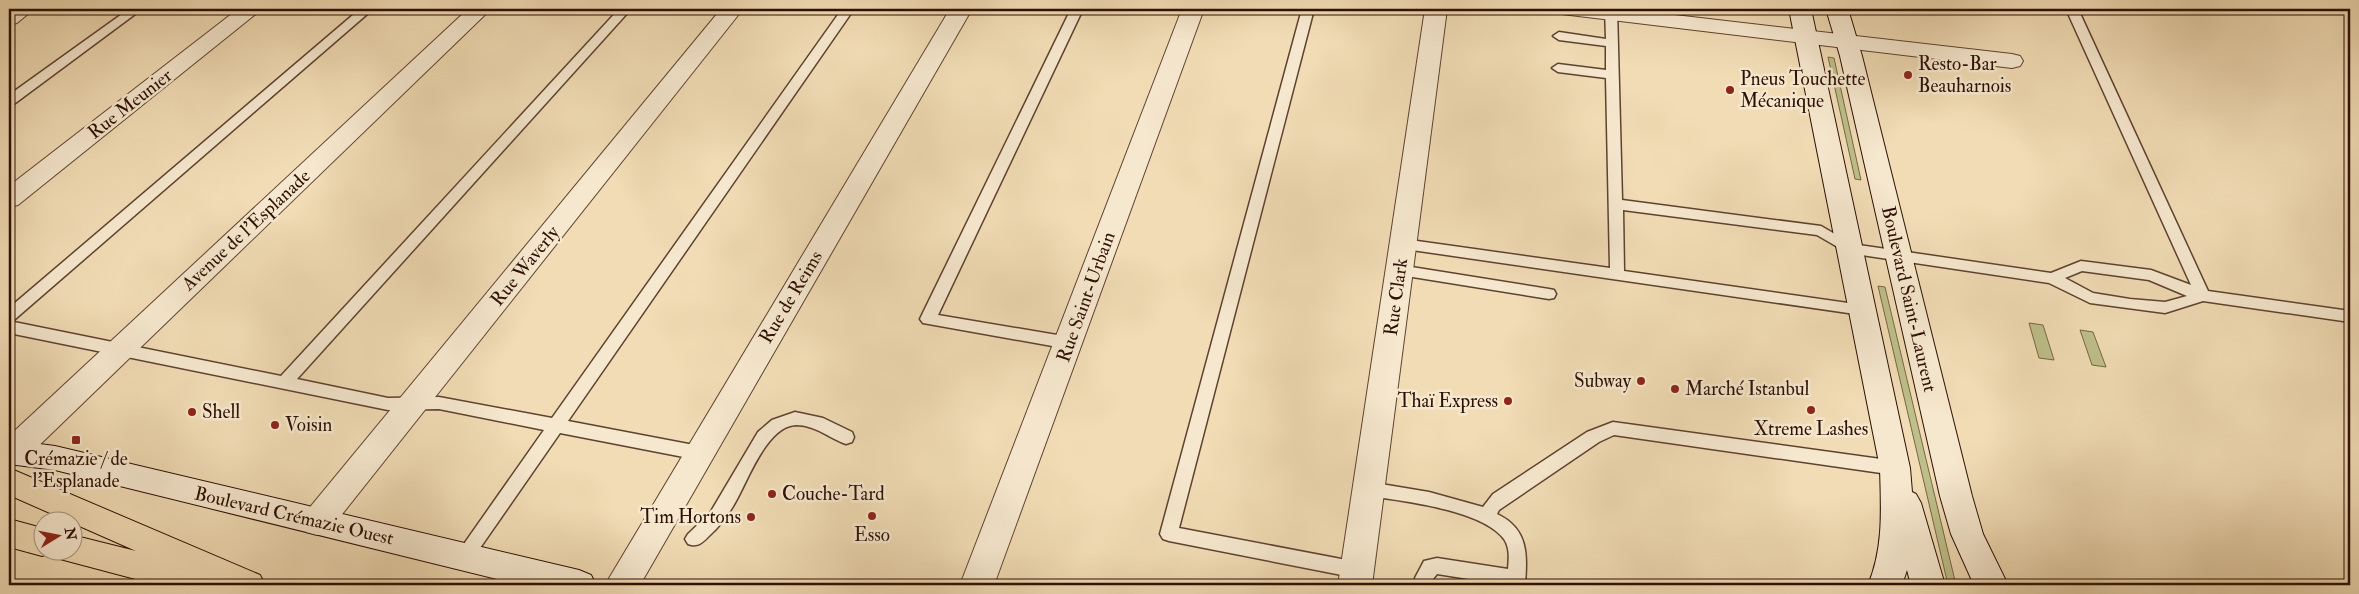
<svg xmlns="http://www.w3.org/2000/svg" width="2359" height="594" font-family="'IM FELL Double Pica',serif">
	<rect width="100%" height="100%" fill="#f1dcb5"/>
	<filter id="stains"><feTurbulence type="fractalNoise" baseFrequency=".004" numOctaves="4"/><feColorMatrix values="0 0 0 0 .2 0 0 0 0 .09 0 0 0 0 .02 0 0 0 .5 -.17"/></filter>
	<radialGradient id="worn" r=".72"><stop offset=".6" stop-color="#630" stop-opacity="0"/><stop offset="1" stop-color="#630" stop-opacity=".3"/></radialGradient>
	<g fill="#bebf8a" stroke="#766747">
		<polygon points="1828,57 1834,58 1861,180 1855,179"/>
		<polygon points="1878,286 1885,287 1956,585 1948,585"/>
		<polygon points="2029,323 2043,325 2054,360 2039,358"/>
		<polygon points="2080,330 2093,332 2106,367 2092,365"/>
	</g>
	<g fill="none" stroke-linecap="round" stroke-linejoin="round">
		<defs>
			<g id="service">
				<polygon points="129,9 142,9 14,104 9,105 9,95"/>
				<polygon points="360,9 373,9 14,320 9,321 281,376 619,9 631,9 297,379 388,398 439,397 552,418 842,9 854,9 568,421 699,446 705,448 707,453 705,458 699,460 560,433 471,561 465,564 459,561 456,556 459,551 544,430 439,409 388,410 9,333 9,308"/>
				<polygon points="1071,9 1083,9 938,315 1069,337 1074,339 1077,343 1074,347 1069,349 923,323 920,319"/>
				<polygon points="1302,9 1314,9 1179,528 1357,562 1363,564 1366,570 1363,576 1357,578 1169,541 1163,539 1160,534"/>
				<path d="M1605 9H1617L1622 200 1821 226 1852 244 2051 273 2081 261 2151 270 2191 285 2066 9H2078L2208 291 2350 311V322L2203 301 2165 313 2090 303 2049 283 1848 253 1817 235 1623 210 1624 271 1862 305 1867 306 1870 310 1867 314 1862 315 1398 248 1396 244 1398 240 1403 239 1610 268 1606 78 1558 72 1552 68 1558 64 1606 70V46L1559 40 1553 36 1559 32 1606 39ZM2082 271 2149 280 2187 296 2165 302 2130 299 2093 293 2065 278Z"/>
				<polygon points="1399,265 1549,289 1554,290 1556,294 1554,298 1549,299 1394,274 1392,270 1394,266"/>
				<path d="M795 412 823 418 852 432 854 437 852 442 846 444C829 438 815 425 796 425 767 426 748 480 736 501 729 514 721 525 710 535 703 542 698 548 688 544L685 539 688 534 710 513 758 432 772 420Z"/>
				<path d="M1613 422 1895 461 1901 463 1903 468 1901 473 1895 475 1614 435 1599 442 1499 510 1497 514C1529 529 1527 555 1525 585H1507L1437 574 1433 579 1432 585H1414L1415 578 1424 561 1437 558 1508 569C1509 558 1510 548 1504 539 1482 510 1404 501 1369 496L1363 494 1360 489 1363 484 1369 482 1429 492 1483 507 1493 494 1587 432Z"/>
			</g>
			<g id="minor">
				<polygon points="9,9 34,9 17,23 9,25"/>
				<polygon points="238,9 262,9 18,205 9,207 9,186"/>
				<polygon points="468,9 491,9 23,461 9,463 9,436"/>
				<polygon points="721,9 743,9 328,532 317,535 306,532 301,522 306,512"/>
				<polygon points="950,9 972,9 640,585 605,585"/>
				<polygon points="1182,9 1204,9 994,585 960,585"/>
				<polygon points="1425,9 1447,9 1372,585 1338,585"/>
				<polygon points="1559,9 1623,9 2012,54 2020,56 2023,61 2020,66 2012,68 1570,15 1562,14"/>
			</g>
			<g id="secondary">
				<path d="M1789 9H1811L1910 468 1912 492 1916 494 1921 503 1945 585H1911L1907 570 1902 585H1868C1884 547 1881 508 1880 468Z"/>
				<polygon points="1826,9 1848,9 1862,56 1972,496 1983,534 2008,585 1974,585 1951,534 1940,496 1840,56"/>
				<polygon points="9,440 55,446 579,570 591,575 596,585 521,585 55,470 9,464"/>
			</g>
			<g id="motorway">
				<polygon points="9,468 260,575 265,585 158,585 60,559 57,552 72,552 72,535 136,551 9,495"/>
				<polygon points="9,519 42,528 42,552 53,552 42,556 9,547"/>
			</g>
		</defs>
		<use href="#service" stroke="#5e4230" stroke-width="3"/>
		<use href="#minor" stroke="#5e4230" stroke-width="2"/>
		<use href="#secondary" stroke="#2d0f04" stroke-width="2"/>
		<use href="#motorway" stroke="#2d0f04" stroke-width="2"/>
		<use href="#service" fill="#f6e8cf" fill-rule="evenodd"/>
		<use href="#minor" fill="#f6e8cf" fill-rule="evenodd"/>
		<use href="#secondary" fill="#f6e8cf" fill-rule="evenodd"/>
		<use href="#motorway" fill="#f1dcb5" fill-rule="evenodd"/>
	</g>
	<g fill="#8f2418" stroke="#f6e8cf" stroke-width="2">
		<circle cx="1908" cy="75" r="5"/>
		<circle cx="1730" cy="90" r="5"/>
		<circle cx="1641" cy="381" r="5"/>
		<circle cx="1675" cy="389" r="5"/>
		<circle cx="1508" cy="401" r="5"/>
		<circle cx="1811" cy="410" r="5"/>
		<circle cx="192" cy="412" r="5"/>
		<circle cx="275" cy="425" r="5"/>
		<rect x="71" y="435" width="10" height="10" rx="2.5"/>
		<circle cx="772" cy="494" r="5"/>
		<circle cx="872" cy="516" r="5"/>
		<circle cx="751" cy="517" r="5"/>
	</g>
	<g text-anchor="middle" dominant-baseline="central" stroke-width="5" stroke-linejoin="round" paint-order="stroke">
		<g font-size="19" fill="#2d0f04" stroke="#f6e8cf" text-anchor="start">
			<text x="1918" y="64">Resto-Bar<tspan x="1918" dy="22">Beauharnois</tspan></text>
			<text x="1740" y="79">Pneus Touchette<tspan x="1740" dy="22">Mécanique</tspan></text>
			<text x="1631" y="381" text-anchor="end">Subway</text>
			<text x="1685" y="389">Marché Istanbul</text>
			<text x="1498" y="401" text-anchor="end">Thaï Express</text>
			<text x="202" y="412">Shell</text>
			<text x="285" y="425">Voisin</text>
			<text x="1811" y="429" text-anchor="middle">Xtreme Lashes</text>
			<text x="76" y="459" text-anchor="middle">Crémazie / de<tspan x="76" dy="22">l'Esplanade</tspan></text>
			<text x="782" y="494">Couche-Tard</text>
			<text x="741" y="517" text-anchor="end">Tim Hortons</text>
			<text x="872" y="535" text-anchor="middle">Esso</text>
		</g>
		<g font-size="19" fill="#2d0f04" stroke="#f6e8cf">
			<text transform="translate(130 104) rotate(-38)">Rue Meunier</text>
			<text transform="translate(246 230) rotate(-43)">Avenue de l'Esplanade</text>
			<text transform="translate(525 266) rotate(-51)">Rue Waverly</text>
			<text transform="translate(791 297) rotate(-59)">Rue de Reims</text>
			<text transform="translate(1086 297) rotate(-70)">Rue Saint-Urbain</text>
			<text transform="translate(1396 297) rotate(-82)">Rue Clark</text>
			<text transform="translate(1909 299) rotate(77)">Boulevard Saint-Laurent</text>
			<text transform="translate(294 516) rotate(13)">Boulevard Crémazie Ouest</text>
		</g>
	</g>
	<rect width="2359" height="594" fill="none" stroke="#f1dcb5" stroke-width="30"/>
	<rect x="10" y="10" width="2339" height="574" fill="none" stroke="#2d0f04" stroke-width="2.5"/>
	<rect x="15" y="15" width="2329" height="564" fill="none" stroke="#2d0f04"/>
	<g transform="translate(58 536) rotate(80)"><circle r="24" fill="#f6e8cf" stroke="#a6917e"/>
	<path d="M0-4L9 19L0 12L-9 19Z" fill="#8f2418"/>
	<text y="-8" font-size="14" font-weight="bold" text-anchor="middle" fill="#2d0f04">N</text>
	</g>
	<rect width="100%" height="100%" filter="url(#stains)"/>
	<rect width="100%" height="100%" fill="url(#worn)"/>
</svg>
